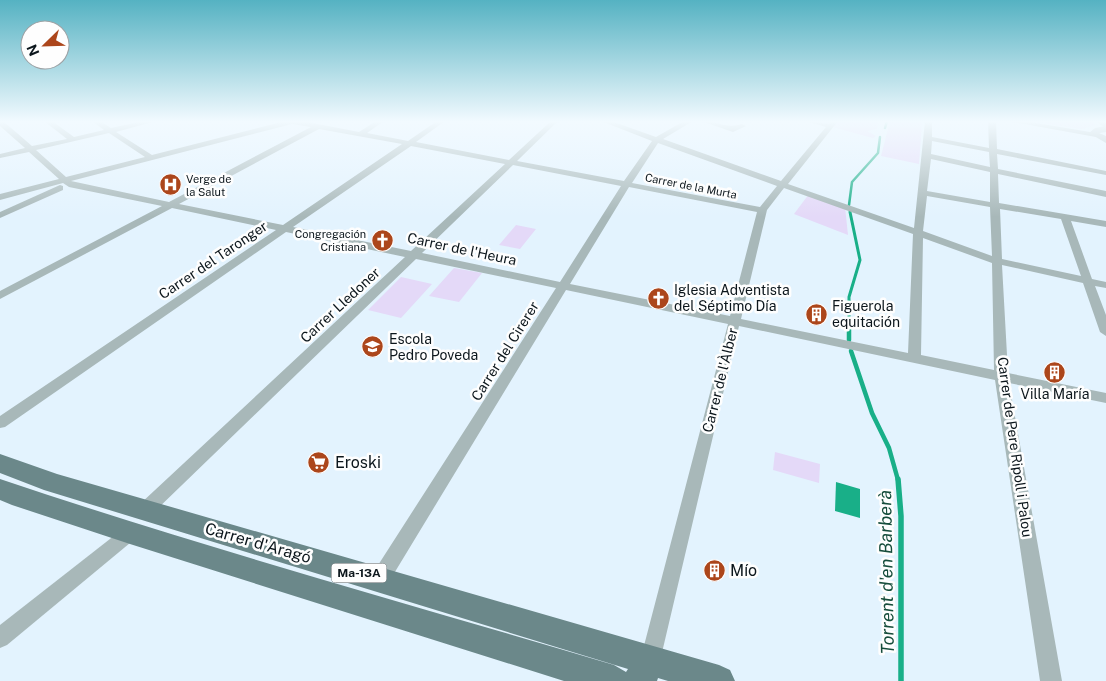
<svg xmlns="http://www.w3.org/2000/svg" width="1106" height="681" font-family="'Public Sans',sans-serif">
	<rect width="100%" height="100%" fill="#e3f3fe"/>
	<g fill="#e4d9f8">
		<polygon points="810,121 872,121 878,123 877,129 867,131 876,136 873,138"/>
		<polygon points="890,121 920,121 922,124 919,164 881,156"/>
		<polygon points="1028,121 1092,121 1096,125 1082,129"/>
		<polygon points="809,194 845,207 848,235 794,214"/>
		<polygon points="516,225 536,229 520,249 499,245"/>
		<polygon points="454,268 482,273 459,302 429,296"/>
		<polygon points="401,277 432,284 401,318 368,310"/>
		<polygon points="775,452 820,464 819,483 773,470"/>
	</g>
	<polygon fill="#19af88" points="836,482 860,489 860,518 835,511"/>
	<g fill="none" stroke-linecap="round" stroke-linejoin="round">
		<g stroke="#19af88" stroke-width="2.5">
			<polyline points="885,128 887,121"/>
			<polyline points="849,205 852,182 878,153 880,137"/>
		</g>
		<polyline stroke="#19af88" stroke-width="3" points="849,327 849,297 860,260 850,212"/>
		<g stroke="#19af88" stroke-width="4.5">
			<polyline points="849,326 849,340"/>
			<polyline points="851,351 872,413 889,448 898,480"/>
		</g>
		<polyline stroke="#19af88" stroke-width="5.5" points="898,479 901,516 901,681"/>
		<g fill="#a8b8b9" fill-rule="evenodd">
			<path d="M0 121H3L32 146 67 139 44 121H52L74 137 104 130 92 121H100L111 128 143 121H156L116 132 152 155 285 121H302L359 132 376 121H384L367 133 408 141 437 121H445L416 142 509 160 551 121H558L517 161 624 181 652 141 601 121H611L656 137 684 121H693L663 139 781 181 826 127 806 121 829 124 831 121H838L788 184 914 228 925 121H932V137L989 148 988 121H996L997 149 1106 171V175L997 154 998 169 1106 191V197L998 174 999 203 1106 221V227L1071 221 1092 279 1106 282V288L1095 286 1106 315V336L1100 332 1083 283 1002 265 1008 373 1106 393V403L1009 383 1062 681H1040L995 380 739 326 660 661 657 668 650 671 643 668 640 661 728 324 566 290 387 585 380 588 373 585 371 579 373 573 556 288 416 259 152 514 146 516 140 514 138 509 140 504 405 257 286 232 5 427 0 428V416L276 230 172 208 0 299V291L162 206 69 187 63 183 0 200V194L59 179 29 152 0 158V154L25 148 0 126ZM292 124 311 127 169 202 71 181ZM319 129 402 144 283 225 179 204ZM109 133 145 157 66 177 36 150ZM932 141 989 152 990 167 931 154ZM658 143 777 186 760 207 632 183ZM411 146 505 164 411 251 293 227ZM931 159 990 172V202L927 191ZM513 165 621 186 560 282 422 253ZM629 187 757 212 730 316 570 284ZM784 188 913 234 908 353 741 319 767 210ZM927 196 990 207 992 256 923 231ZM1000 209 1061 219 1081 276 1002 259ZM923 238 992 263 994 370 921 355Z"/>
			<path d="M701 121C717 121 727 129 742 124L746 126 733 132Z"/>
			<polygon points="1007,121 1024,121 1096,133 1100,135 1096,137"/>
			<polygon points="1096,121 1103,121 1106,123 1106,129"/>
			<polygon points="60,185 63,186 63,190 0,218 0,212"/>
			<polygon points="130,525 136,528 139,533 136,538 7,645 0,648 0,625 124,528"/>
		</g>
		<polygon fill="#a8b8b9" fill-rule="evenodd" points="1106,126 1106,132 1099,133 1106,136 1106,143 1089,133 1095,128"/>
		<path fill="#6b888a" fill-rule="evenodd" d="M0 454 57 474 719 665 730 670 735 681H668L658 678 657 681H564L130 544 12 505 0 500V479C202 547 409 604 614 665L626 672 628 669 44 490 0 473Z"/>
	</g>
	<linearGradient id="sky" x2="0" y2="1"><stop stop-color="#55b2c2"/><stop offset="0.56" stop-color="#f2faff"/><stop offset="1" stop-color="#f2faff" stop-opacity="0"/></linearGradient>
	<rect width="1106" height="217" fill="url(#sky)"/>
	<defs>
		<symbol id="hospital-disc" viewBox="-11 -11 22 22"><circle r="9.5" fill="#ac461b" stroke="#fefefe"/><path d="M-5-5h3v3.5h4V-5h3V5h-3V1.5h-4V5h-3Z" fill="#fff"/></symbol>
		<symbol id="church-disc" viewBox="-11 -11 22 22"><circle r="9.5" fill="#ac461b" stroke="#fefefe"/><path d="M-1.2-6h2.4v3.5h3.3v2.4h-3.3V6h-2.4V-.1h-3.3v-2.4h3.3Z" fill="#fff"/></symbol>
		<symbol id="building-disc" viewBox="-11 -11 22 22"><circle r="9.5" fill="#ac461b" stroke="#fefefe"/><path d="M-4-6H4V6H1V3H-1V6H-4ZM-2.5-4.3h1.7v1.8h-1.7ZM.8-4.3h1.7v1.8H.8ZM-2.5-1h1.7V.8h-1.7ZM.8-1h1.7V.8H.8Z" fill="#fff"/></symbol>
		<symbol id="school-disc" viewBox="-11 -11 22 22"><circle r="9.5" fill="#ac461b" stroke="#fefefe"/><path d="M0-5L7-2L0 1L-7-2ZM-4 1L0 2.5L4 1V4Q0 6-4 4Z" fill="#fff"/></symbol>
		<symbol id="supermarket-disc" viewBox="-11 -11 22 22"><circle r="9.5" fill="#ac461b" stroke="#fefefe"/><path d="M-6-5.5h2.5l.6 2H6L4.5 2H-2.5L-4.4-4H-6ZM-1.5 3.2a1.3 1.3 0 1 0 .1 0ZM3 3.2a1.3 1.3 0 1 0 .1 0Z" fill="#fff"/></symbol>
	</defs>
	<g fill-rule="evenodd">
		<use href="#hospital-disc" x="158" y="172" width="25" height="25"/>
		<use href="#church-disc" x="370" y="228" width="25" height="25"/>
		<use href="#church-disc" x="646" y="286" width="25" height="25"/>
		<use href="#building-disc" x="804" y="302" width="25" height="25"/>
		<use href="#school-disc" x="360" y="334" width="25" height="25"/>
		<use href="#building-disc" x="1042" y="360" width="25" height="25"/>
		<use href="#supermarket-disc" x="306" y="450" width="25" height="25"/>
		<use href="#building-disc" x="702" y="558" width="25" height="25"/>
	</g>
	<g text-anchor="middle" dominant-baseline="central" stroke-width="5" stroke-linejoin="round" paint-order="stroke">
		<g font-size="11" fill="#0c161c" stroke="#fefefe" text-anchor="start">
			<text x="186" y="179">Verge de<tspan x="186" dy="13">la Salut</tspan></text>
			<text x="366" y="234" text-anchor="end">Congregación<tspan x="366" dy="13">Cristiana</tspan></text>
		</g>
		<g font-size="11" fill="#0c161c" stroke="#fefefe">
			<text transform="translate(691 186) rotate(11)">Carrer de la Murta</text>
		</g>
		<rect fill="#fefefe" stroke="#555c60" stroke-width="1" x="331.5" y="563.5" width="55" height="19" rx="4"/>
		<g font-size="12" font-weight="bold" fill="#0c161c">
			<text x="359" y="573">Ma-13A</text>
		</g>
		<g font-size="14" fill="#0c161c" stroke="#fefefe">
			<text transform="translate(462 249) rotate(12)">Carrer de l'Heura</text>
			<text transform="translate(213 260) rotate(-34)">Carrer del Taronger</text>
			<text transform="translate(340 305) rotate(-43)">Carrer Lledoner</text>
			<text transform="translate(505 351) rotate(-58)">Carrer del Cirerer</text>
			<text transform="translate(720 380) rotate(-76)">Carrer de l'Àlber</text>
			<text transform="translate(1015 447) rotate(82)">Carrer de Pere Ripoll i Palou</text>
		</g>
		<g font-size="14" fill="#0c161c" stroke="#fefefe" text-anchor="start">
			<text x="674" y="290">Iglesia Adventista<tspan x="674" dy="16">del Séptimo Día</tspan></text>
			<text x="832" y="306">Figuerola<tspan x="832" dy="16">equitación</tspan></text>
			<text x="389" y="339">Escola<tspan x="389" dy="16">Pedro Poveda</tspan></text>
			<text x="1055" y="394" text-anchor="middle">Villa María</text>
		</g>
		<g font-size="16" fill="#0c161c" stroke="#fefefe" text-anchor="start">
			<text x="335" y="462">Eroski</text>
			<text x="730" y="570">Mío</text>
		</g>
		<g font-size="16" fill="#0c161c" stroke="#fefefe">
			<text transform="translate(258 543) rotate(16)">Carrer d'Aragó</text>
		</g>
		<g font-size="18" font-style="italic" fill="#164d3c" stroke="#fefefe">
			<text transform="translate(886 572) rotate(-91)">Torrent d'en Barberà</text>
		</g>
	</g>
	<g transform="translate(45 45) rotate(247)"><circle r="24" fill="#fefefe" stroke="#9da1a4"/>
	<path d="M0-4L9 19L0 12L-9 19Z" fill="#ac461b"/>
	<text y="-8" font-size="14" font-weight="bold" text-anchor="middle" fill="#0c161c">N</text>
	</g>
</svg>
